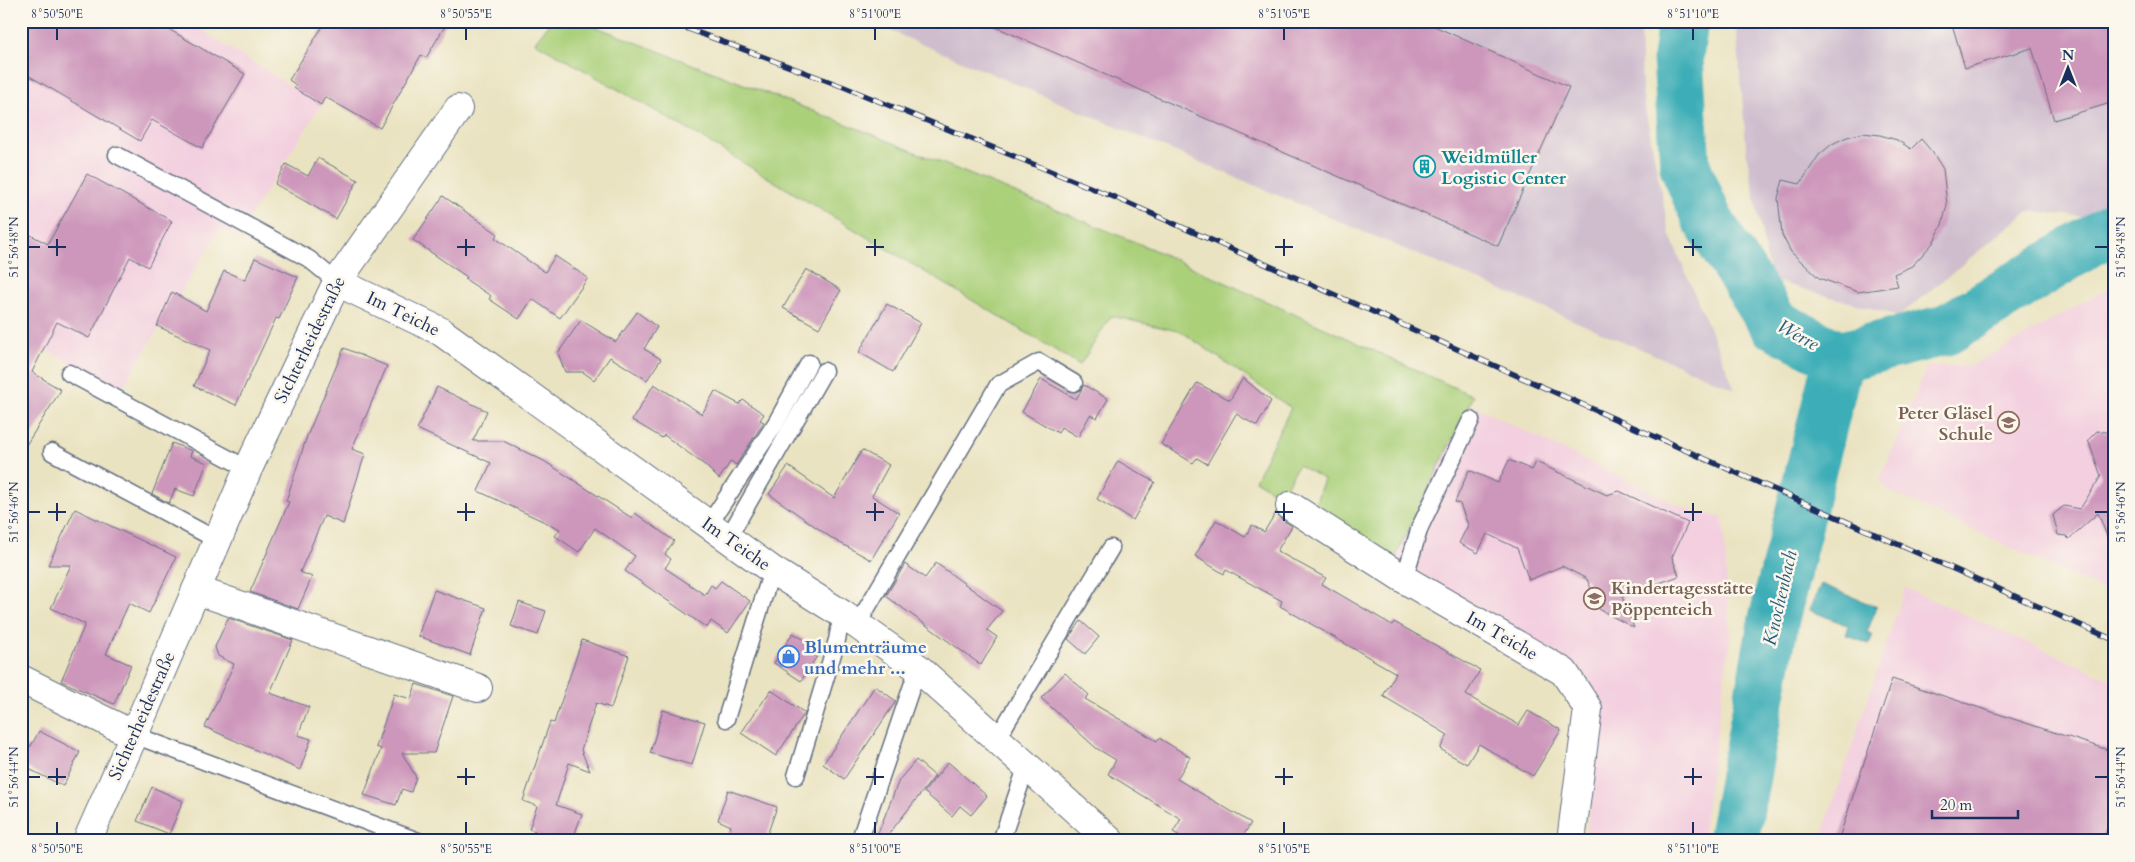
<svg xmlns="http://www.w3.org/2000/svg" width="2135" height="862" font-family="Cardo,serif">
	<rect width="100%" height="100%" fill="#fbf7ec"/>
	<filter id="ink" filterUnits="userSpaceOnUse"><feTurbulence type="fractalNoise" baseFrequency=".02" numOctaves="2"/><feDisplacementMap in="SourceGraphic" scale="10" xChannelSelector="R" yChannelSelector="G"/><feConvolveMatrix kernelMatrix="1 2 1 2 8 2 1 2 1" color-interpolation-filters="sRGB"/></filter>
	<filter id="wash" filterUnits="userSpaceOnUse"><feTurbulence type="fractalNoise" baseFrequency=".0096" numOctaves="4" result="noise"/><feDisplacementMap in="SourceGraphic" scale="20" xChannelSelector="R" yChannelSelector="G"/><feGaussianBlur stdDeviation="1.12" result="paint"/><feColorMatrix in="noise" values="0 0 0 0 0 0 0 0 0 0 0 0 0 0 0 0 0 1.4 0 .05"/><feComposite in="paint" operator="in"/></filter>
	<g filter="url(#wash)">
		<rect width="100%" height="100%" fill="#eae3c1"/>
		<g fill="#f3cfdf">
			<polygon points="21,21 186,21 321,105 236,238 220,229 121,389 21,338"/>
			<polygon points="2114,285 2114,595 1887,490 1880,480 1927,366 1971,366"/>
			<polygon points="1469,404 1689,510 1723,518 1730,637 1702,841 1585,841 1602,718 1599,696 1584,673 1567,659 1395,558"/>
			<polygon points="1905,588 2114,681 2114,841 1820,841"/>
		</g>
		<g fill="#cfbdce">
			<polygon points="867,21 1640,21 1642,93 1669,233 1735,389"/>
			<polygon points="1736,21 2114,21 2114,220 2028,211 1899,316 1771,280 1747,158"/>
		</g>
		<polygon fill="#abd07a" stroke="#63806c" points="551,21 581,21 849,125 1152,249 1473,396 1395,558 1311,515 1324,479 1298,465 1284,491 1276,493 1255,480 1291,408 1182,332 1111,316 1080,365 682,126 535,42"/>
		<polygon fill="#3daeb7" stroke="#2c6e8a" points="1821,584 1877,607 1867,632 1873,635 1869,644 1846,635 1849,626 1809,610"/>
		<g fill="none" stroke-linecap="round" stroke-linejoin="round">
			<g stroke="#3daeb7" stroke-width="51">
				<polyline points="1683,21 1678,58 1685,166 1707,219 1774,324 1839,357 1946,330 2114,227"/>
				<polyline points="1733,841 1774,619 1839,357"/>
			</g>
		</g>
		<g id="blocks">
			<g fill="#cd97bb">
				<polygon points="21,21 155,21 245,74 202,148 152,120 140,141 21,71"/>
				<polygon points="326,21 448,21 426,58 421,55 380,128 325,97 321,105 294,88 296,85 289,80"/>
				<polygon points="982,21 1423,21 1569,87 1498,246"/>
				<polygon points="1951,21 2114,21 2114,102 2054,120 2032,48 1965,68"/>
				<polygon points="1863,133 1880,135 1897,140 1911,149 1921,139 1933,153 1943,169 1947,205 1942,225 1933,243 1912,266 1894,274 1898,286 1858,292 1819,278 1791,252 1782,235 1778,198 1783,180 1800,184 1819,155 1832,144 1847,137"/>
				<polygon points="318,158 358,180 336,219 275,184 286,164 308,176"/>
				<polygon points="87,174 172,221 148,267 130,257 89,338 57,322 32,372 61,390 21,453 21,230 48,244"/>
				<polygon points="443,196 498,234 495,238 545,272 555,256 588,278 560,318 532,299 519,319 489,299 491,296 465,279 467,277 413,240"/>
				<polygon points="255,258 298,277 279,319 276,318 236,405 194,386 210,350 157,326 172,292 206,311 224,271 245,280"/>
				<polygon points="806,269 841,290 819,328 783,308"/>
				<polygon points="887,304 921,323 893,372 859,352"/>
				<polygon points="637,312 657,327 644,349 661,359 647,380 610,357 594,380 583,372 565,372 558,353 581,320 616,342"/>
				<polygon points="344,348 387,366 352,449 365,454 343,524 324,516 300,572 312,577 298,609 250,592 289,502 286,501 307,436"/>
				<polygon points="1243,378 1271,401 1257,426 1236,414 1207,464 1197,458 1193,463 1161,444 1197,383 1230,400"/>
				<polygon points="1041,379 1076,399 1084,385 1108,399 1097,418 1090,415 1078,437 1061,427 1058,433 1022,412"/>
				<polygon points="654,384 702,414 715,391 739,404 743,400 764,414 760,420 764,422 736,465 731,461 719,479 706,466 664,435 662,438 632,420"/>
				<polygon points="437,387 487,411 473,441 503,441 544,461 632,518 635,513 674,541 665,554 671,559 665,568 705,595 711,585 715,588 721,581 750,601 728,633 711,621 707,628 625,571 635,556 595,528 579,552 555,536 560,529 478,491 491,463 417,429"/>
				<polygon points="2097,431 2114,433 2114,549 2112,549 2098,513 2069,539 2066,536 2058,535 2053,515 2064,506 2080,509 2101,476 2088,440"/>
				<polygon points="172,443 192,451 190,456 207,463 194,496 175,489 169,503 152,494"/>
				<polygon points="862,450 889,465 872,496 899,513 871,560 833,539 769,494 788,466 834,498"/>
				<polygon points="1509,460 1532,470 1536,462 1607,495 1619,491 1688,523 1672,557 1679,576 1622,596 1634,628 1599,609 1587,579 1562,566 1529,580 1517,548 1487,534 1478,553 1459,543 1468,525 1460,504 1455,502 1469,470 1498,483"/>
				<polygon points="1118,461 1155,482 1133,520 1097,499"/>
				<polygon points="75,509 176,557 149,613 129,603 106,654 131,665 114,704 61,681 85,624 51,608 71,565 48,565"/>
				<polygon points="1276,512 1281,519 1292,526 1277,551 1326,578 1322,584 1392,625 1394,622 1480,670 1466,695 1519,725 1528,711 1561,730 1533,776 1479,744 1467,764 1440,749 1448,735 1383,696 1396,673 1280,606 1282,601 1226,570 1224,574 1195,556 1216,520 1245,537 1252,525 1264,532"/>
				<polygon points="936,563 1002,611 987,630 997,637 981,665 886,596 905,564 925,578"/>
				<polygon points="434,590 486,608 470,655 418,636"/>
				<polygon points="519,602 546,611 538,635 511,626"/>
				<polygon points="228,618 293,640 270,693 309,707 298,735 311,739 300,770 205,727 234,664 218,656 215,647"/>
				<polygon points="1081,621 1099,637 1085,654 1068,639"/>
				<polygon points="793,633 821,650 801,681 774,663"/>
				<polygon points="582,640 629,656 611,708 596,703 581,750 590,771 569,763 556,805 582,814 572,841 531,841 535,831 529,829 537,806 523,801 550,722 554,723"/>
				<polygon points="1065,673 1089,695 1085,699 1157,741 1159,738 1190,757 1177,779 1251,823 1240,841 1189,841 1173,832 1181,819 1108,774 1116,760 1096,748 1041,698"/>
				<polygon points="1892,679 2114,752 2114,807 2103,841 1838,841"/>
				<polygon points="416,684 453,696 434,753 402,753 416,777 411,792 402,789 396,805 364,795 381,749 376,747 394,694 411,699"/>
				<polygon points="875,686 896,701 844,779 823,764"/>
				<polygon points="771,690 805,713 776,756 741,733"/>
				<polygon points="663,710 705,722 692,765 650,753"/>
				<polygon points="39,731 80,752 63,786 21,765 21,756 25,747 31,746"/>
				<polygon points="916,760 935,776 883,841 875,841 899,780"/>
				<polygon points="948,762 987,796 971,815 960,806 952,816 924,792"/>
				<polygon points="152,787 183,801 169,834 137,821"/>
				<polygon points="728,790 777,807 765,841 725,841 731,826 718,820"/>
			</g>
		</g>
	</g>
	<g filter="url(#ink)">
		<use href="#blocks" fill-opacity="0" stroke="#636e81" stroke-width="1"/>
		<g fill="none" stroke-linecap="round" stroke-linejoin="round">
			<defs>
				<g id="service">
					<polyline points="117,155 309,259 337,282"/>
					<polyline points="69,373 248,469"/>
					<polyline points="52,452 217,540"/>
					<polyline points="709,524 776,423 809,363"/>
					<polyline points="728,538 824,371"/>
					<polyline points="1404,579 1420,527 1471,420"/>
					<polyline points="857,625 998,385 1039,362 1074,383"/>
					<polyline points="726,719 772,570"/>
					<polyline points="134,735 418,841"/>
					<polyline points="998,737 1111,548"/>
					<polyline points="796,776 837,640 842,614"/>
					<polyline points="862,833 918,668"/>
					<polyline points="1001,841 1027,765"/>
				</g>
				<g id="minor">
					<polyline points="337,282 440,331 772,570 842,614 918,668 1110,841"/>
					<polyline points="1290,506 1404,579 1564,672 1588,709 1571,841"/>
					<polyline points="196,590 478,688"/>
					<polyline points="21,679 134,735"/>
					<polyline points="87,841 134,735 248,469 337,282 458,109"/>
				</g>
			</defs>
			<use href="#service" stroke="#636e81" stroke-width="19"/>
			<use href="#minor" stroke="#636e81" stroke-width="30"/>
			<use href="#service" stroke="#fff" stroke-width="16"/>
			<use href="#minor" stroke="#fff" stroke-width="28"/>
			<defs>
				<polyline id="rail" points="667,21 844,87 1114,197 2114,640"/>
			</defs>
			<use href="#rail" stroke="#1b2f5e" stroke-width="5.5"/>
			<use href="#rail" stroke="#fbf7ec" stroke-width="4" stroke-dasharray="11" stroke-linecap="butt"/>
		</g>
	</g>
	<path fill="none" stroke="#1b2f5e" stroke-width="2" d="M57 28V40M466 28V40M875 28V40M1284 28V40M1693 28V40M57 239V256M466 239V256M875 239V256M1284 239V256M1693 239V256M28 247H40M48 247H66M457 247H475M866 247H884M1275 247H1293M1684 247H1702M2095 247H2108M57 503V521M466 503V521M875 503V521M1284 503V521M1693 503V521M28 512H40M48 512H66M457 512H475M866 512H884M1275 512H1293M1684 512H1702M2095 512H2108M57 768V785M466 768V785M875 768V785M1284 768V785M1693 768V785M28 777H40M48 777H66M457 777H475M866 777H884M1275 777H1293M1684 777H1702M2095 777H2108M57 822V834M466 822V834M875 822V834M1284 822V834M1693 822V834"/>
	<defs>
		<symbol id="building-ring" viewBox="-11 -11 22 22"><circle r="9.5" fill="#fbf7ec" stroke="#0f9aa8" stroke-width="1.5"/><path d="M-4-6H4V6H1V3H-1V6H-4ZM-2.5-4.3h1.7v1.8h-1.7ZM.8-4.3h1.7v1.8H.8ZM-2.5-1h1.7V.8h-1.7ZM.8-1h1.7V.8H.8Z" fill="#0f9aa8"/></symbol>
		<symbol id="school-ring" viewBox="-11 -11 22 22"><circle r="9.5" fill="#fbf7ec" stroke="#8d6e63" stroke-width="1.5"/><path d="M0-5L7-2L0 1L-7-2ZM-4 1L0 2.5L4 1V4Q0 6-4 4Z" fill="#8d6e63"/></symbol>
		<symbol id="shop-ring" viewBox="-11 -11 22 22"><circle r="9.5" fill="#fbf7ec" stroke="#3f7fe0" stroke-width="1.5"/><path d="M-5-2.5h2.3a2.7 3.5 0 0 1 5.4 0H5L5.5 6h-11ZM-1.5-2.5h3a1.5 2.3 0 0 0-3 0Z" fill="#3f7fe0"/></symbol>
	</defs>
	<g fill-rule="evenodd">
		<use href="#building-ring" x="1412" y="154" width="25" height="25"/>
		<use href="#school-ring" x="1996" y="410" width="25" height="25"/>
		<use href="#school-ring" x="1582" y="586" width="25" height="25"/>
		<use href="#shop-ring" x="776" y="644" width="25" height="25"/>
	</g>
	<g text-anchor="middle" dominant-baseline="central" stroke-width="5" stroke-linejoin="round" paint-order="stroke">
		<g font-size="18" font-weight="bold" fill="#0d838f" stroke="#fbf7ec" text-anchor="start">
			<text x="1441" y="157">Weidmüller<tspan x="1441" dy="21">Logistic Center</tspan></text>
		</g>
		<g font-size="18" fill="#1b2f5e" stroke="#fbf7ec">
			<text transform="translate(403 314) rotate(26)">Im Teiche</text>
			<text transform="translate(310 340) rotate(-64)">Sichterheidestraße</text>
			<text transform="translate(736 544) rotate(35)">Im Teiche</text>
			<text transform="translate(1502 636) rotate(30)">Im Teiche</text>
			<text transform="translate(142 716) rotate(-66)">Sichterheidestraße</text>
		</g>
		<g font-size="18" font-weight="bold" fill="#785e54" stroke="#fbf7ec" text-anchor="end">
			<text x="1993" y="413">Peter Gläsel<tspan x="1993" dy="21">Schule</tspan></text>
			<text x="1611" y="588" text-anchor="start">Kindertagesstätte<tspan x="1611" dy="21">Pöppenteich</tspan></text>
		</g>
		<g font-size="18" font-weight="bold" fill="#366cbe" stroke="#fbf7ec" text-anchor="start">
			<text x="804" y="647">Blumenträume<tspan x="804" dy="21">und mehr ...</tspan></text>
		</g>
		<g font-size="19" font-style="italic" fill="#275b7d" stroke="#fbf7ec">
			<text transform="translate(1798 335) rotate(29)">Werre</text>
			<text transform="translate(1780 598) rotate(-77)">Knochenbach</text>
		</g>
	</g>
	<rect width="2135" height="862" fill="none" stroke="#fbf7ec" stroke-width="55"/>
	<g transform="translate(2068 68)" stroke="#fbf7ec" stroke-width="4" paint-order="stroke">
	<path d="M0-4L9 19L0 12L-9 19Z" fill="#1b2f5e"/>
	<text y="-8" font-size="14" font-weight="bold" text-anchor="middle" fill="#1b2f5e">N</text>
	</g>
	<path d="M1932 810v8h86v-8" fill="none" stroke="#1b2f5e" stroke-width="2.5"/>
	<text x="1940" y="810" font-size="15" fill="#1b2f5e" stroke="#fbf7ec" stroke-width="4" paint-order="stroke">20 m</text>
	<rect x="28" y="28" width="2080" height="806" fill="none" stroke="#1b2f5e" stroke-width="2"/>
	<g font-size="12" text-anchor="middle" fill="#1b2f5e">
		<text x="57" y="18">8°50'50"E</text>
		<text x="466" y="18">8°50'55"E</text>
		<text x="875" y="18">8°51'00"E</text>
		<text x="1284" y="18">8°51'05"E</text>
		<text x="1693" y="18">8°51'10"E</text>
		<text transform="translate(14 247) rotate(-90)" y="4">51°56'48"N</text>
		<text transform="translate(2121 247) rotate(-90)" y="4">51°56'48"N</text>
		<text transform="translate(14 512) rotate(-90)" y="4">51°56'46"N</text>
		<text transform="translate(2121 512) rotate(-90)" y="4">51°56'46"N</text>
		<text transform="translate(14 777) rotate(-90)" y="4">51°56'44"N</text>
		<text transform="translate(2121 777) rotate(-90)" y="4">51°56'44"N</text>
		<text x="57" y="853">8°50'50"E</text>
		<text x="466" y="853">8°50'55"E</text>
		<text x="875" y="853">8°51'00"E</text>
		<text x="1284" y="853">8°51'05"E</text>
		<text x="1693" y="853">8°51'10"E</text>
	</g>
</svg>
